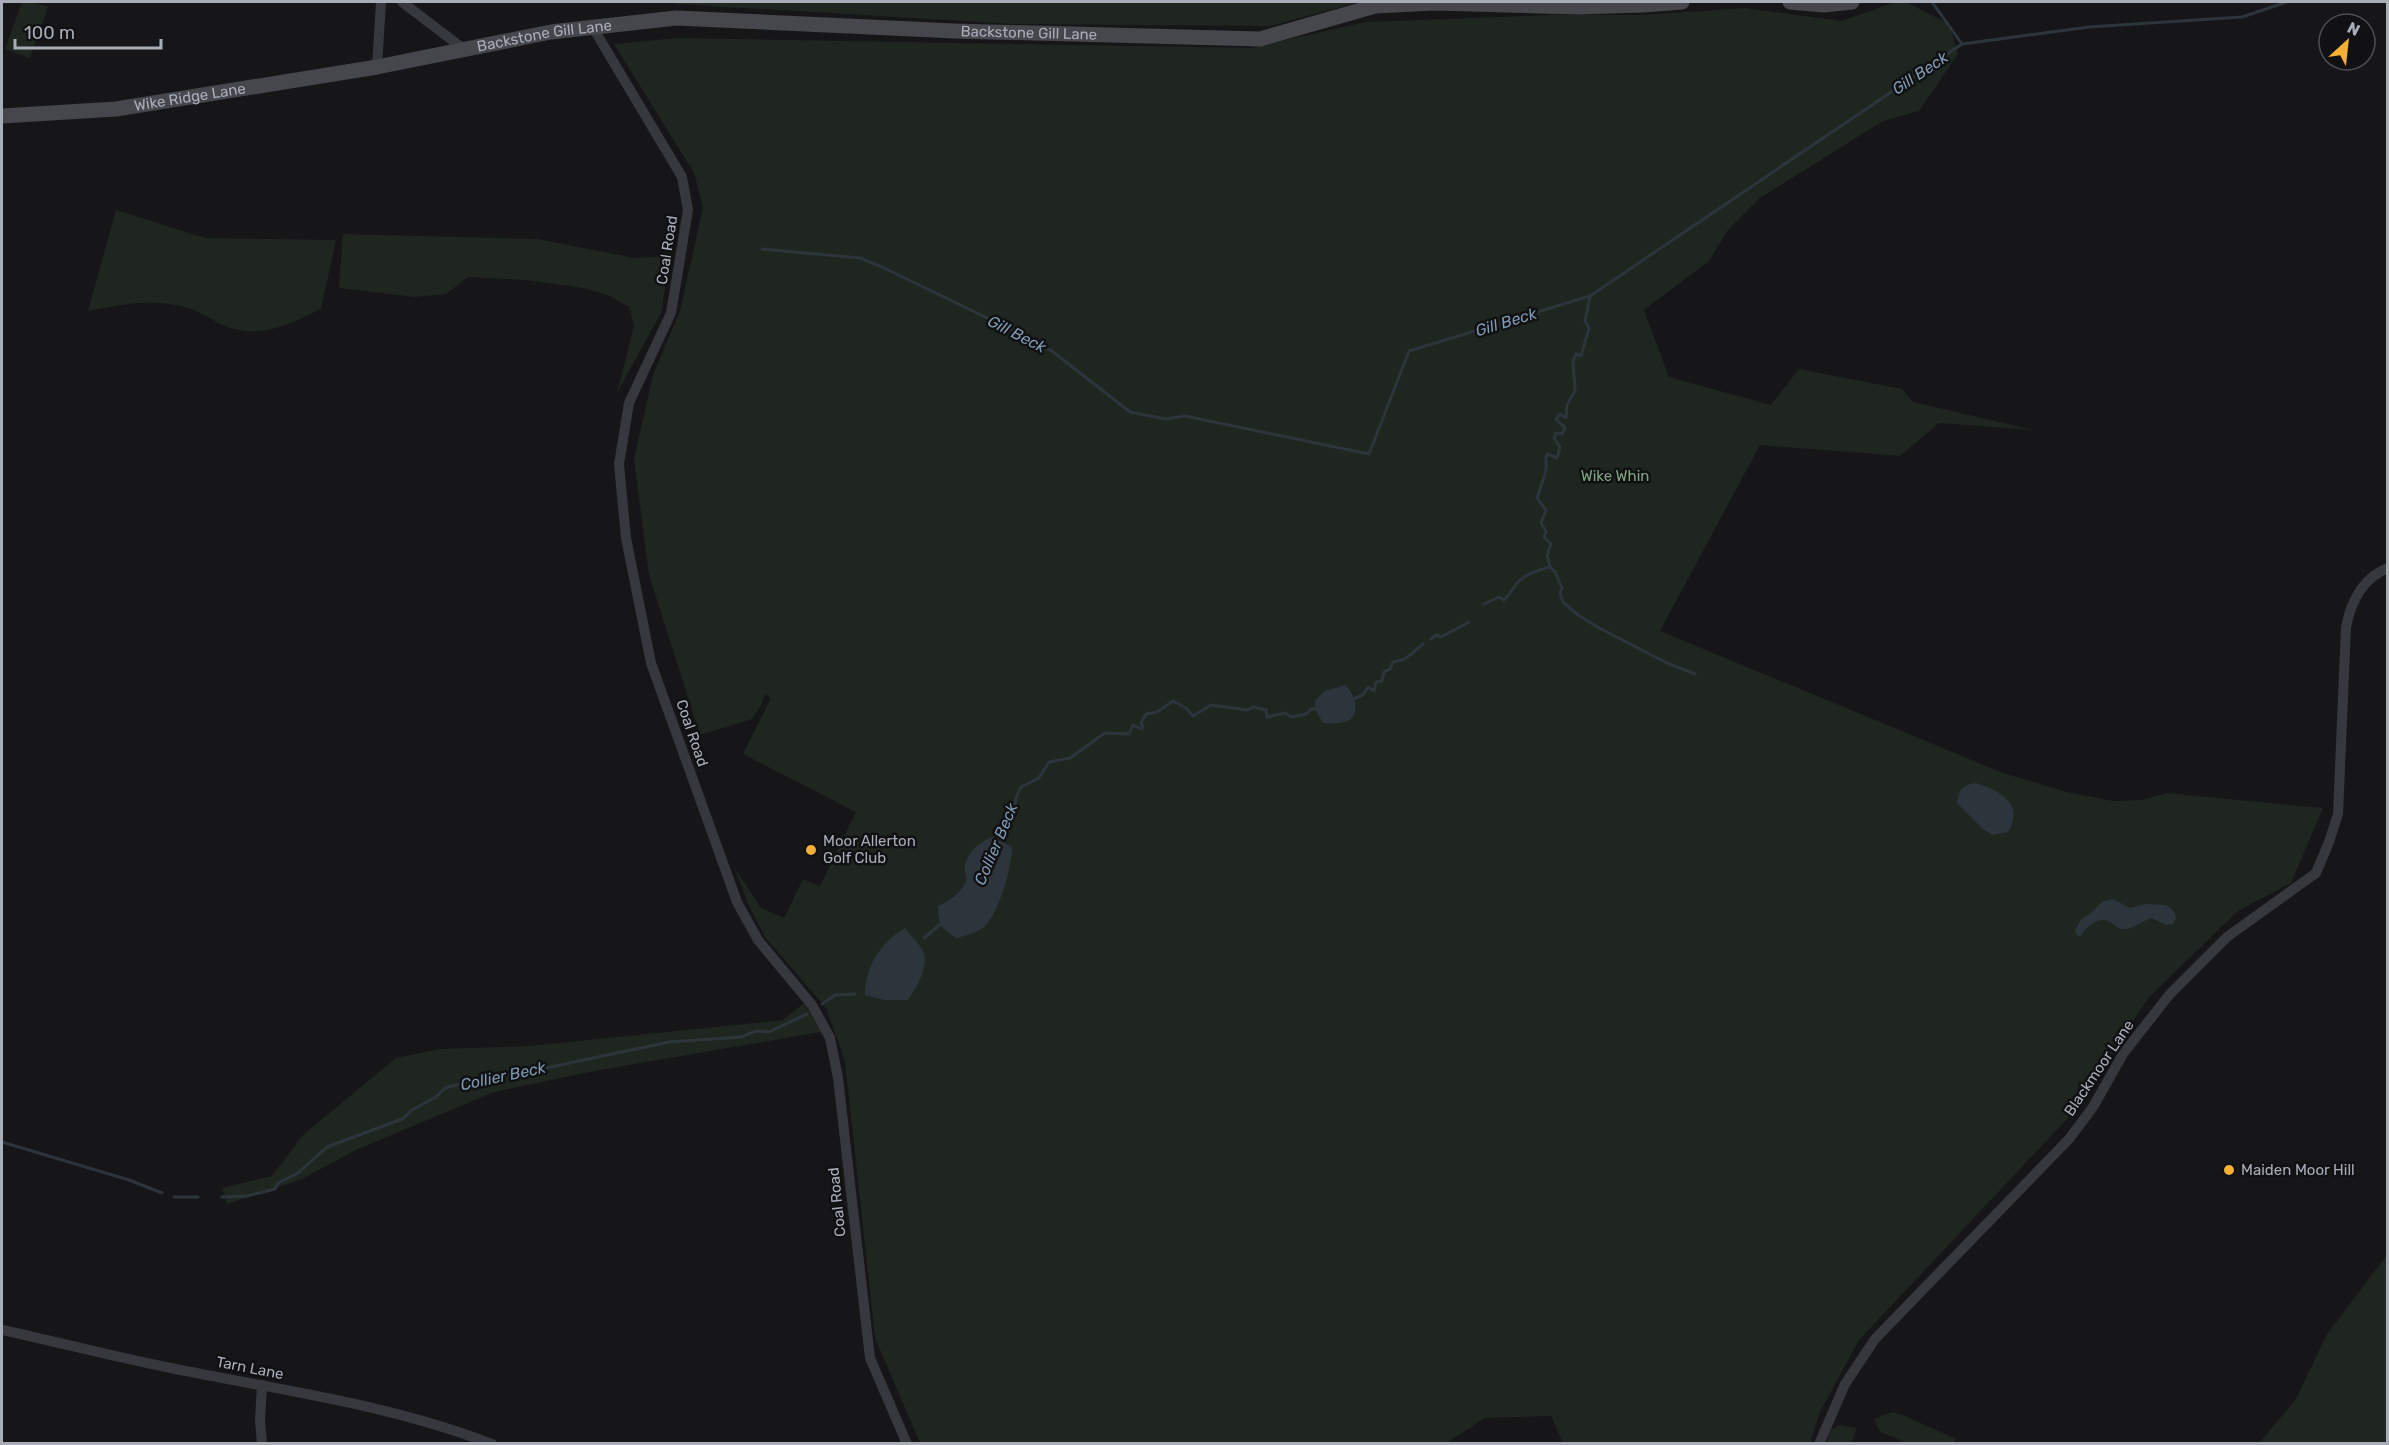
<svg xmlns="http://www.w3.org/2000/svg" width="2389" height="1445" font-family="Rubik,sans-serif">
	<rect width="100%" height="100%" fill="#161618"/>
	<g fill="#1e261f">
		<polygon points="22,2 32,2 48,7 30,58 5,49"/>
		<polygon points="676,2 1359,2 1270,26 1013,24 677,4"/>
		<polygon points="1895,2 1906,2 1949,24 1958,54 1919,111 1883,121 1760,198 1728,230 1709,261 1644,310 1669,377 1771,405 1799,369 1902,389 1913,402 2033,430 1939,423 1900,456 1760,445 1660,631 2003,773 2067,792 2113,801 2142,800 2167,793 2323,808 2291,883 2238,911 2149,997 2068,1118 1859,1340 1820,1412 1810,1443 1563,1443 1551,1416 1485,1418 1445,1444 920,1443 875,1338 845,1061 826,1008 765,937 750,908 734,867 761,908 784,918 803,879 820,886 856,812 743,754 771,698 765,694 761,705 752,719 700,735 649,575 634,459 653,375 680,311 703,207 694,173 614,44 677,38 1252,48 1365,22 1549,15 1643,15 1744,8 1842,21"/>
		<path d="M116 210 205 238 336 240 321 309C290 324 260 340 225 326 213 321 201 312 188 308 152 298 123 304 88 311Z"/>
		<polygon points="343,234 538,239 634,258 670,256 661,313 617,393 634,326 629,307 610,296 584,288 525,280 468,277 446,294 415,297 339,288"/>
		<polygon points="804,1003 821,1032 600,1070 494,1092 356,1150 302,1179 227,1204 222,1188 272,1176 303,1135 396,1058 439,1049 529,1046 783,1020"/>
		<polygon points="2387,1255 2387,1443 2259,1443 2296,1399 2327,1334"/>
		<polygon points="1893,1412 1905,1416 1956,1439 1953,1443 1908,1443 1880,1432 1874,1419"/>
		<polygon points="1839,1425 1857,1428 1851,1443 1826,1444 1831,1430"/>
	</g>
	<g fill="#2c353c">
		<path d="M1345 685C1354 692 1362 715 1347 721 1339 724 1330 724 1323 723L1316 711 1315 701 1325 691Z"/>
		<path d="M1976 783C2000 791 2025 804 2008 832L1993 835 1984 830 1957 803C1959 789 1962 785 1976 783Z"/>
		<path d="M993 837 1012 847C1012 866 999 914 984 927 976 933 967 935 957 938 941 929 938 924 938 906 949 901 962 893 966 881 967 876 964 871 965 866 967 852 980 841 993 837Z"/>
		<path d="M2113 899 2130 908 2146 904 2166 905 2174 911 2176 918 2173 924 2167 925 2151 918C2143 921 2133 929 2125 929 2117 930 2115 924 2108 921 2099 917 2085 927 2081 936L2077 935 2075 931 2081 919 2090 914 2102 902Z"/>
		<path d="M905 928C910 935 919 943 923 951 930 966 916 988 908 1000H885L865 995C865 967 880 943 905 928Z"/>
	</g>
	<g fill="none" stroke-linecap="round" stroke-linejoin="round">
		<g stroke="#2c353c" stroke-width="3">
			<polyline points="1932,2 1962,44"/>
			<polyline points="762,249 860,258 882,267 1014,331 1052,351 1130,412 1166,419 1185,416 1369,454 1409,351 1590,296 1962,44 2089,27 2242,17 2287,2"/>
			<polyline points="1550,567 1555,572 1562,588 1560,594 1563,602 1578,615 1601,629 1667,663 1695,674"/>
			<path d="M1484 604 1499 597 1504 600C1510 594 1512 590 1517 583 1524 574 1539 570 1550 567L1547 555 1551 544 1544 537 1546 531 1541 523 1546 510 1537 498C1538 496 1546 471 1546 469 1547 462 1544 461 1547 454L1557 458 1560 447 1554 438 1556 433 1562 434 1565 428 1556 419 1560 414 1566 418 1567 405 1575 391 1573 361 1576 354 1581 356 1589 328 1585 321 1590 297"/>
			<polyline points="1431,639 1436,635 1441,637 1469,622"/>
			<polyline points="1351,700 1363,695 1368,687 1374,691 1376,682 1382,681 1384,672 1390,669 1393,662 1405,659 1423,644"/>
			<polyline points="997,841 1004,822 1015,806 1016,798 1021,787 1039,778 1049,762 1070,758 1105,733 1129,734 1133,725 1141,729 1143,727 1141,723 1146,714 1157,712 1173,701 1186,708 1193,716 1211,705 1247,710 1254,707 1266,710 1267,717 1285,713 1292,717 1306,714 1311,709 1319,709"/>
			<polyline points="924,938 943,922"/>
			<polyline points="822,1004 835,995 855,994"/>
			<polyline points="2,1142 129,1180 162,1193"/>
			<polyline points="174,1197 198,1197"/>
			<polyline points="222,1197 247,1196 275,1189 278,1183 298,1173 327,1147 402,1119 412,1110 436,1097 445,1088 479,1079 546,1068 669,1042 741,1037 756,1031 769,1032 807,1014"/>
		</g>
		<g stroke="#37383d" stroke-width="10">
			<polyline points="402,2 465,50"/>
			<polyline points="592,26 682,177 688,210 671,313 629,403 619,464 626,538 651,663 737,902 758,940 812,1005 830,1038 838,1078 870,1358 907,1444"/>
			<polyline points="377,67 381,2"/>
			<path d="M2 1330C58 1342 114 1357 171 1368 278 1390 389 1404 492 1444"/>
			<polyline points="262,1444 260,1420 262,1385"/>
			<path d="M1819 1444 1845 1384 1875 1339 2069 1139 2093 1107 2123 1054 2169 995 2227 937 2316 873 2329 842 2338 814 2346 627C2351 602 2362 578 2388 568"/>
		</g>
		<g stroke="#45474d" stroke-width="15">
			<polyline points="1790,2 1824,5 1852,2"/>
			<path id="s1" d="M2 116 116 109 377 67 551 32 676 18 955 31 1260 39 1375 6 1434 3 1578 7 1643 5 1682 2"/>
		</g>
	</g>
	<g fill="#f2b134" stroke="#111113" stroke-width="2">
		<circle cx="811" cy="850" r="6"/>
		<circle cx="2229" cy="1170" r="6"/>
	</g>
	<g text-anchor="middle" dominant-baseline="central" stroke-width="5" stroke-linejoin="round" paint-order="stroke">
		<g font-size="15" fill="#a8adb8" stroke="#111113">
			<text stroke="none"><textPath href="#s1" startOffset="1035">Backstone Gill Lane</textPath></text>
			<text stroke="none"><textPath href="#s1" startOffset="549">Backstone Gill Lane</textPath></text>
			<text stroke="none"><textPath href="#s1" startOffset="189">Wike Ridge Lane</textPath></text>
			<text transform="translate(667 250) rotate(-81)">Coal Road</text>
			<text transform="translate(692 733) rotate(71)">Coal Road</text>
			<text transform="translate(2099 1068) rotate(-56)">Blackmoor Lane</text>
			<text transform="translate(837 1202) rotate(-96)">Coal Road</text>
			<text transform="translate(250 1368) rotate(11)">Tarn Lane</text>
		</g>
		<g font-size="15" fill="#7fa381" stroke="#111113">
			<text x="1615" y="476">Wike Whin</text>
		</g>
		<g font-size="15" fill="#a8adb8" stroke="#111113" text-anchor="start">
			<text x="823" y="841">Moor Allerton<tspan x="823" dy="17">Golf Club</tspan></text>
			<text x="2241" y="1170">Maiden Moor Hill</text>
		</g>
		<g font-size="16" font-style="italic" fill="#7f9bb3" stroke="#111113">
			<text transform="translate(1920 73) rotate(-34)">Gill Beck</text>
			<text transform="translate(1506 322) rotate(-17)">Gill Beck</text>
			<text transform="translate(1017 334) rotate(27)">Gill Beck</text>
			<text transform="translate(996 844) rotate(-67)">Collier Beck</text>
			<text transform="translate(503 1076) rotate(-12)">Collier Beck</text>
		</g>
	</g>
	<rect width="2389" height="1445" fill="none" stroke="#a8adb8" stroke-width="6"/>
	<g transform="translate(2347 42) rotate(27)"><circle r="28" fill="#111113" stroke="#4d4f55" stroke-width="1.5"/>
	<path d="M0-4.5L10 22L0 15L-10 22Z" fill="#f2b134"/>
	<text y="-9" font-size="16" font-weight="bold" text-anchor="middle" fill="#a8adb8">N</text>
	</g>
	<path d="M15 39v9h146v-9" fill="none" stroke="#a8adb8" stroke-width="3"/>
	<text x="24" y="39" font-size="18" fill="#a8adb8" stroke="#111113" stroke-width="4.5" paint-order="stroke">100 m</text>
</svg>
